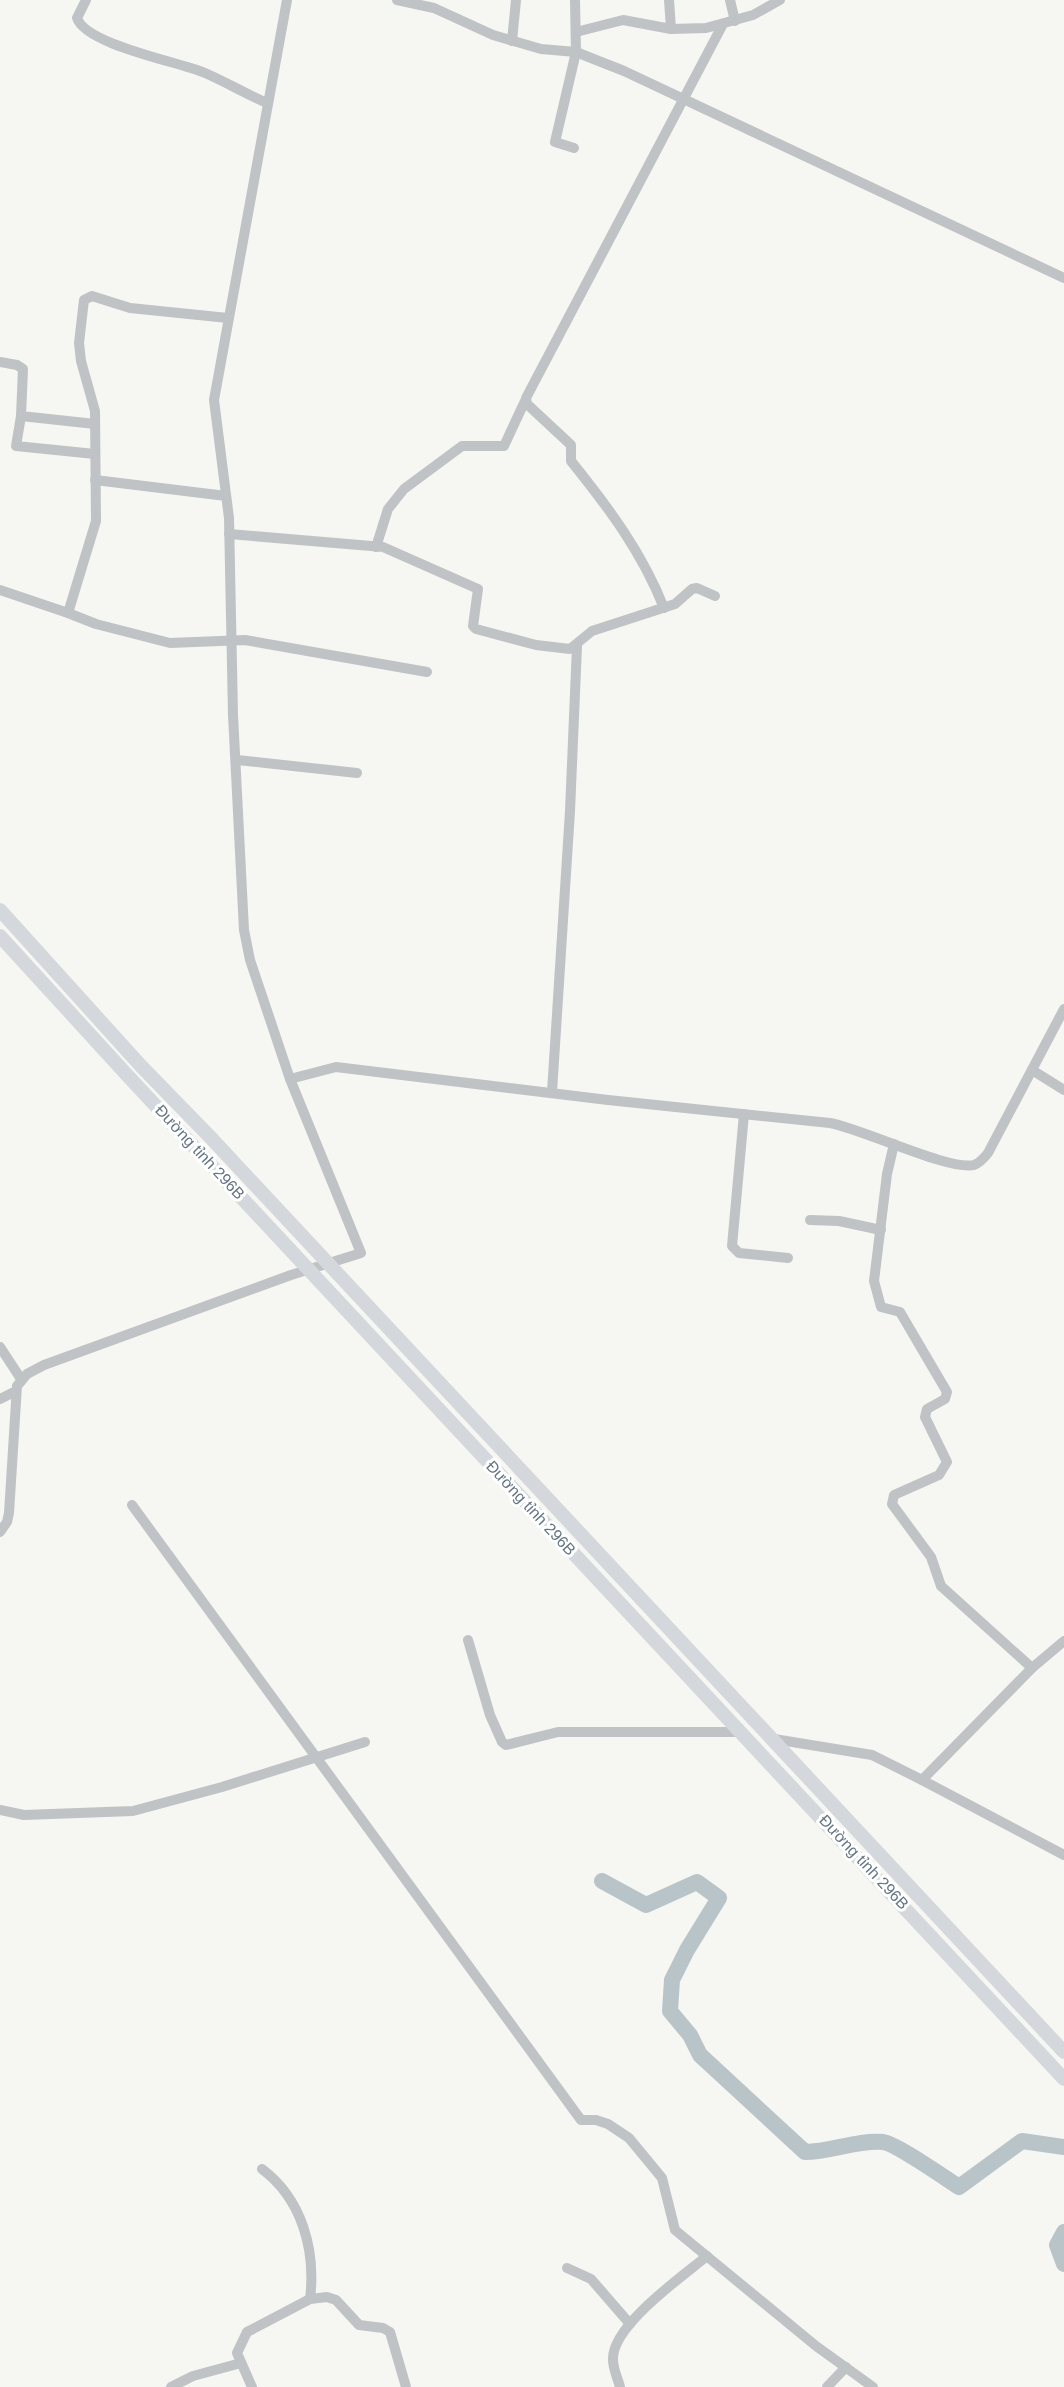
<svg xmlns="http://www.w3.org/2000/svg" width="1064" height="2387" font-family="Arial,sans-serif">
	<rect width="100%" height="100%" fill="#f6f6f2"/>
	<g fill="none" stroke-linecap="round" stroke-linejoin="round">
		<g stroke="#b9c4c9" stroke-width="16">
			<path d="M602 1881 646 1905 697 1882 719 1898 687 1950 672 1980 670 2011 690 2035 700 2055 805 2152C831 2152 856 2140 883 2142 895 2143 945 2178 959 2187L1022 2141 1064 2147"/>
			<polyline points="1064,2232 1057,2245 1064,2264"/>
		</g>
		<g stroke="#bfc3c6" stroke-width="10">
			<path d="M86 0 77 18C86 45 180 62 205 73 226 82 246 94 267 103"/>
			<polyline points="397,0 434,8 493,35 541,49 576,52 624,71 1064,278"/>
			<polyline points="669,0 671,29"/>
			<polyline points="730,0 735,21"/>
			<polyline points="576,32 623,20 671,29 706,28 753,15 780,0"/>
			<polyline points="512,41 516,0"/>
			<polyline points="574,148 555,142 576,52 575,0"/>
			<polyline points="228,318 130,308 92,296 84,300 79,343 81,361 95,411 96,521 68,613 96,624 170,643 245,640 427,672"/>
			<polyline points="0,362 17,365 23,369 21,416 95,424"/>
			<polyline points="21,416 16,446 95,454"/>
			<polyline points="95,480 226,496"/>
			<polyline points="229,534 383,547 478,589 473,626 476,629 536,645 570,649 592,631 675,604 692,589 697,588 715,596"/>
			<polyline points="376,547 388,509 404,489 462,446 504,446 525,401"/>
			<polyline points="0,590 68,613"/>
			<path d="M664 608C642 552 608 507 571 461V445L527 404 526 398 723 24"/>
			<polyline points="237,760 357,773"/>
			<polyline points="1032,1070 1064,1090"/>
			<path d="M290 1079 336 1067 608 1100 830 1123C863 1129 949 1171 974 1165 980 1163 984 1158 988 1153L1064 1009"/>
			<polyline points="552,1092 570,811 577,646"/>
			<polyline points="744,1114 732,1246 739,1253 788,1258"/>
			<polyline points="894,1144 887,1174 874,1281 881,1307 900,1312 947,1392 945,1399 927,1409 925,1417 947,1462 939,1475 894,1495 892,1504 931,1557 941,1586 1032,1668 1064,1641"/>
			<polyline points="810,1220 839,1221 881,1230"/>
			<polyline points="0,1347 21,1379"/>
			<polyline points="0,1399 16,1391"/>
			<polyline points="132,1505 581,2120 596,2120 608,2124 629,2138 662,2178 675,2230 816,2346 873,2387"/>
			<polyline points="0,1532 7,1522 9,1513 17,1386 27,1374 44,1365 291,1275 361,1253 290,1079 250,960 244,930 233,715 229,518 214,400 287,0"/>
			<polyline points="468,1640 490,1715 502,1742 506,1745 558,1732 739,1732"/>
			<polyline points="774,1739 872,1755 922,1780 1032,1668"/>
			<polyline points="922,1780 1064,1855"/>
			<polyline points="0,1810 24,1815 133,1811 222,1787 365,1742"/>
			<path d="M262 2169C302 2199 316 2250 310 2299"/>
			<polyline points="567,2268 591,2279 630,2324"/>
			<polyline points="171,2387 193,2376 241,2363"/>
			<polyline points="252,2387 237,2353 247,2332 310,2299 327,2297 336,2300 359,2325 383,2328 390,2332 406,2387"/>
			<path d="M620 2387C618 2379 613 2369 613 2360 611 2326 683 2276 707 2256"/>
			<polyline points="827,2387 846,2367"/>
		</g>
		<g stroke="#d4d8dc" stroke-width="14">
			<polyline points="0,910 141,1066 212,1139 1064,2052"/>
			<polyline points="0,936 127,1075 1064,2079"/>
		</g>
	</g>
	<g text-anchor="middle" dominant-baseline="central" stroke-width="6" stroke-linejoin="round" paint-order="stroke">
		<g font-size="16" fill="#657583" stroke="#fff">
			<text transform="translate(200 1152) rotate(47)">Đường tỉnh 296B</text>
			<text transform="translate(531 1508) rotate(47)">Đường tỉnh 296B</text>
			<text transform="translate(864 1862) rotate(47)">Đường tỉnh 296B</text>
		</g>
	</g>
</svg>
